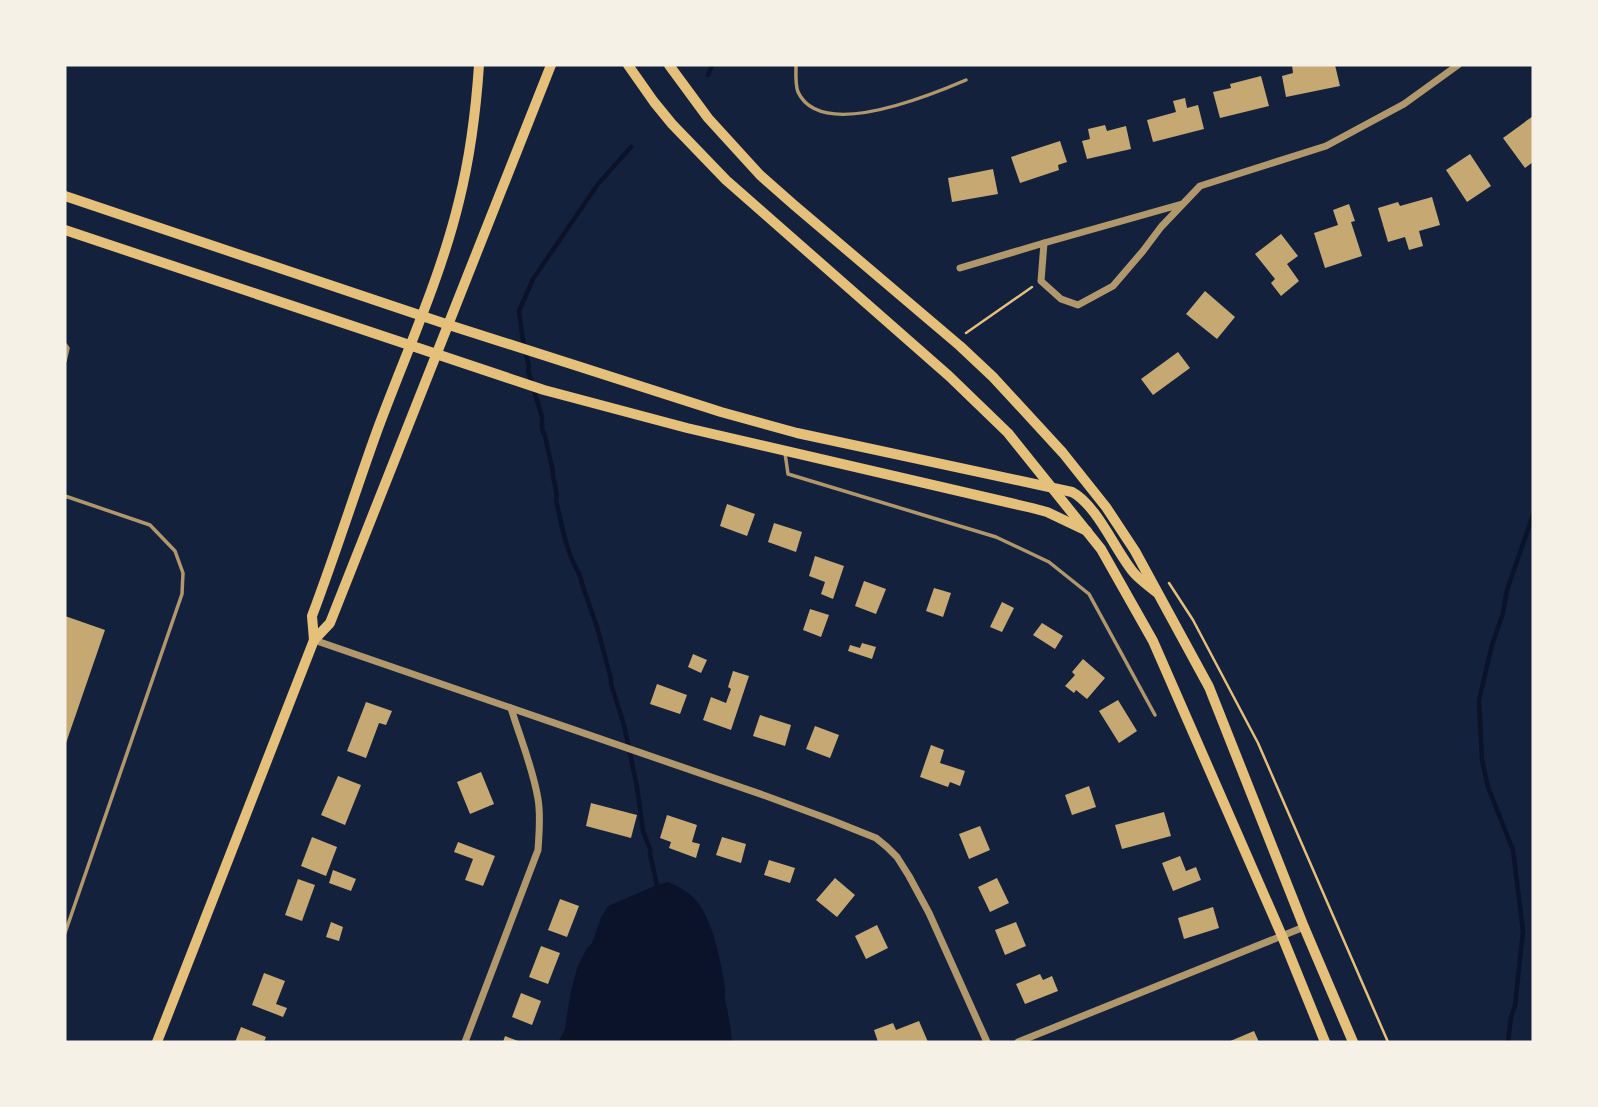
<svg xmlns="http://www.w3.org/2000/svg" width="1598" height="1107" font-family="Rubik,sans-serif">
	<rect width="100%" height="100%" fill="#14213d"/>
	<path fill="#0b132b" d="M668 882C680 887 691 893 699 904 712 921 721 961 724 982 726 990 724 997 726 1004 729 1017 731 1029 732 1042H558L565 1029 570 995 577 968 587 948 592 943 601 917 608 906 657 885Z"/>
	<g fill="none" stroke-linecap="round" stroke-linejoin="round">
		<g stroke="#0b132b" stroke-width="4.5">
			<polyline points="708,75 712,65"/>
			<path d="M631 147 598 184 533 279 519 311 524 348 529 366 528 370 542 417V429L545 436 553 472C552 481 559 491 556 500 560 519 564 539 571 557 574 566 581 574 582 584L597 627 611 679V684L624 725 637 787 643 831 650 849V854L657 885 660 890"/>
			<polyline points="1508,1042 1511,1017 1515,1006 1523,931 1513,850 1488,787 1482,760 1479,700 1492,645 1503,613 1507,590 1533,515"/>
		</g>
	</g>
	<g fill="#c6a872">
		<polygon points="1292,65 1335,65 1340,86 1286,97 1282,76 1293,73"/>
		<polygon points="1261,76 1269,106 1220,118 1213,92 1231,88 1230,84"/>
		<polygon points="1185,98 1187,108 1198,105 1204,129 1153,142 1147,120 1176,112 1173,101"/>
		<polygon points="1533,116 1533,162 1525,168 1503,138"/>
		<polygon points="1105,125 1107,131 1126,126 1131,149 1087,159 1082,141 1090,139 1088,129"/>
		<polygon points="1060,141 1067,162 1058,165 1059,170 1020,183 1011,157"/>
		<polygon points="1470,154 1491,186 1467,202 1446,170"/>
		<polygon points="993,169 998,194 952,202 948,178"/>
		<polygon points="1432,197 1440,225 1419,231 1423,246 1409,250 1405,237 1388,242 1378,208 1398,202 1400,206"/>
		<polygon points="1349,204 1355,221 1351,222 1362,256 1325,268 1314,233 1338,225 1333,210"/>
		<polygon points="1281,234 1298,256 1287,264 1299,281 1281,296 1271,283 1275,279 1255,254"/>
		<polygon points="1205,291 1235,317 1217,339 1186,314"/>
		<polygon points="1178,352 1190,368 1153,395 1141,379"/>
		<polygon points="727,504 755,514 747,536 720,526"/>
		<polygon points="774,523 802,532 796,552 768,542"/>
		<polygon points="815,556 844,566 833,599 821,594 825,582 809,576"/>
		<polygon points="864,581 886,589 876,614 855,606"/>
		<polygon points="934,588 951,593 943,617 926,611"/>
		<polygon points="1002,602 1014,608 1002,632 990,627"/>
		<polygon points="810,609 829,615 821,637 803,630"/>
		<polygon points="65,616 105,630 65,746"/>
		<polygon points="1042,623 1063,636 1055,649 1033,635"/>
		<polygon points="862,643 876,647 872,659 848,651 850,645 860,648"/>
		<polygon points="693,654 707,660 701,673 688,667"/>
		<polygon points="1083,659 1105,678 1087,699 1076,690 1074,693 1065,686 1075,675 1072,672"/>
		<polygon points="733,671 749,676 731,730 703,720 711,697 726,703 731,689 728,687"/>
		<polygon points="657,684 687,695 680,714 650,704"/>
		<polygon points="1118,700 1137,731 1119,743 1099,711"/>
		<polygon points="366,702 392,711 386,725 379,723 366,758 347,751"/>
		<polygon points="760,715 791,725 785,746 753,736"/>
		<polygon points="815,726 839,735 830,758 806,749"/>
		<polygon points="931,745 944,750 940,763 965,771 960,786 950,782 948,787 920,777"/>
		<polygon points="481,772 494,804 470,814 457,782"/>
		<polygon points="338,776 361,785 345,825 321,815"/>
		<polygon points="1089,786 1096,807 1072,815 1065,795"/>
		<polygon points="591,803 637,815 631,838 586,826"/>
		<polygon points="1164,812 1171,836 1122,849 1115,825"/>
		<polygon points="667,815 697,825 692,842 700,844 696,858 669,848 671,842 660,838"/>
		<polygon points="980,826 990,850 969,859 959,834"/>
		<polygon points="312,837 337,847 326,876 301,866"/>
		<polygon points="722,837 746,844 741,863 716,855"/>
		<polygon points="458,842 495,856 483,886 465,880 473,859 454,852"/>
		<polygon points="1180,856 1186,871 1196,867 1201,880 1173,891 1162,863"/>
		<polygon points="769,860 795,868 790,883 764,875"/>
		<polygon points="333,870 356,879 351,891 329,883"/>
		<polygon points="835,878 855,895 837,917 816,900"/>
		<polygon points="997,878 1009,903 990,912 978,887"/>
		<polygon points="298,879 315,885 302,921 285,915"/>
		<polygon points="560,899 579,906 567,937 548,930"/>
		<polygon points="1213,907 1219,928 1184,939 1178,918"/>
		<polygon points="331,922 343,927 339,941 326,937"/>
		<polygon points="1016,922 1026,946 1005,955 995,930"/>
		<polygon points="877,925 888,948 866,959 855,936"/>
		<polygon points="541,946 560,953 548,984 529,977"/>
		<polygon points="264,973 285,981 276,1004 287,1008 283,1017 252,1005"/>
		<polygon points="1040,974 1043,980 1052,976 1058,991 1025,1004 1016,984"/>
		<polygon points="521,993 541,1001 532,1025 512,1017"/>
		<polygon points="919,1021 928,1042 878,1042 874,1030 893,1023 896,1030"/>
		<polygon points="241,1027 266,1037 264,1042 235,1042"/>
		<polygon points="1254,1031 1259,1042 1228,1042"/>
		<polygon points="505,1036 521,1042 503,1042"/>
	</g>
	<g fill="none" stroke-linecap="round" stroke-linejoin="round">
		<g stroke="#e5c07b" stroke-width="2.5">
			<polyline points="966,333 1032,287"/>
			<polyline points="1169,583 1193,620 1258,743 1388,1042"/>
		</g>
		<g stroke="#b1986c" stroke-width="3.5">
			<path d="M796 65C796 73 795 84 798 92 821 141 931 95 966 80"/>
			<polyline points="65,344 68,348 65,361"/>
			<polyline points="785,453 788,474 996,537 1049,562 1089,594 1155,715"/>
			<polyline points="65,496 150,525 175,551 183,573 182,594 65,933"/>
		</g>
		<g stroke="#b1986c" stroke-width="7">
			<polyline points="1182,204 1044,243 1041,281 1061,299 1078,305 1113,286 1143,251 1161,227 1200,186 1326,146 1404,104 1458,65"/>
			<polyline points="960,268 1044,243"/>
			<polyline points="314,640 766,796 831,820 876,838 887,847 897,857 909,876 929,913 987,1042"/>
			<path d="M465 1042 538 850C539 833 541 816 538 799 533 768 520 738 511 708"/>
			<polyline points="1018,1042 1304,927"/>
		</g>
		<g stroke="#e5c07b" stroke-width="10">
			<path d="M65 196 449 325 721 412 797 433 1072 492C1097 505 1116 552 1134 573 1140 580 1149 586 1156 592"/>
			<polyline points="65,230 544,390 687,428 1032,508 1047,512 1087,531"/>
			<path d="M314 640 312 616C335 555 355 492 377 431 405 355 440 280 459 201 470 157 476 110 479 65"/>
			<polyline points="157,1042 314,640 330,623 551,65"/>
		</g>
		<g stroke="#e5c07b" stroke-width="10">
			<polyline points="628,65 654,102 672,124 726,180 949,376 1008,433 1101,549 1153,641 1282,936 1325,1042"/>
			<polyline points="669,65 708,118 760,175 794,205 960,346 993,377 1063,453 1106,507 1135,551 1209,687 1304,927 1353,1042"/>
		</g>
	</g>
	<rect width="1598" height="1107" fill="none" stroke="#f6f1e7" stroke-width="133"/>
</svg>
